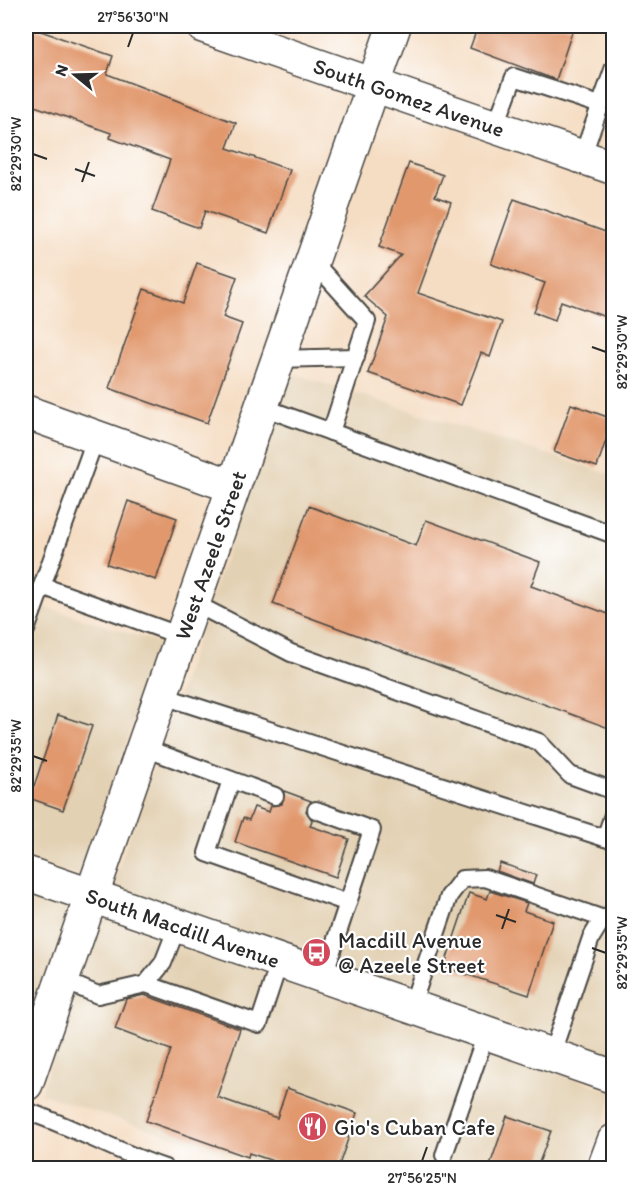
<svg xmlns="http://www.w3.org/2000/svg" width="639" height="1194" font-family="Itim,sans-serif">
	<rect width="100%" height="100%" fill="#fff"/>
	<filter id="ink" filterUnits="userSpaceOnUse"><feTurbulence type="fractalNoise" baseFrequency=".0167" numOctaves="2"/><feDisplacementMap in="SourceGraphic" scale="12" xChannelSelector="R" yChannelSelector="G"/><feConvolveMatrix kernelMatrix="1 2 1 2 8 2 1 2 1" color-interpolation-filters="sRGB"/></filter>
	<filter id="wash" filterUnits="userSpaceOnUse"><feTurbulence type="fractalNoise" baseFrequency=".008" numOctaves="4" result="noise"/><feDisplacementMap in="SourceGraphic" scale="24" xChannelSelector="R" yChannelSelector="G"/><feGaussianBlur stdDeviation="1.35" result="paint"/><feColorMatrix in="noise" values="0 0 0 0 0 0 0 0 0 0 0 0 0 0 0 0 0 1.4 0 .05"/><feComposite in="paint" operator="in"/></filter>
	<g filter="url(#wash)">
		<rect width="100%" height="100%" fill="#f5ddc3"/>
		<g fill="#e3d1b4">
			<polygon points="289,372 613,475 613,1062 111,889"/>
			<polygon points="26,601 161,643 80,878 26,858"/>
			<polygon points="26,889 71,905 26,1036"/>
			<polygon points="101,916 614,1092 587,1168 272,1168 40,1094"/>
		</g>
		<g id="blocks">
			<g fill="#e1986d">
				<polygon points="26,26 113,56 107,74 236,123 227,148 290,170 268,233 205,211 199,228 152,211 170,160 110,138 111,133 26,103"/>
				<polygon points="478,26 574,26 556,80 470,48"/>
				<polygon points="409,163 443,175 435,196 451,202 418,293 502,322 490,357 481,353 461,405 368,373 388,317 364,296 401,255 379,247"/>
				<polygon points="514,199 614,235 614,320 561,301 555,320 534,312 545,283 491,264"/>
				<polygon points="197,263 237,277 223,317 242,324 207,423 109,388 144,289 183,303"/>
				<polygon points="571,404 613,419 597,467 554,452"/>
				<polygon points="128,501 177,518 156,580 107,564"/>
				<polygon points="309,506 416,546 426,520 540,562 531,586 614,616 614,730 273,604"/>
				<polygon points="58,715 92,726 63,810 26,797 26,786 34,786"/>
				<polygon points="284,791 311,801 306,811 312,820 310,826 349,839 336,877 235,842 243,818 249,820 254,807 269,812 271,806 282,804"/>
				<polygon points="500,863 536,875 533,884 497,871"/>
				<polygon points="490,891 527,903 524,911 553,921 529,995 444,967 469,893 487,899"/>
				<polygon points="144,995 240,1029 217,1097 277,1118 287,1088 357,1113 338,1168 294,1168 249,1153 248,1157 146,1121 171,1050 115,1029 126,999"/>
				<polygon points="507,1116 551,1131 537,1168 489,1168"/>
			</g>
		</g>
	</g>
	<g filter="url(#ink)">
		<use href="#blocks" fill-opacity="0" stroke="#494642" stroke-width="1.5"/>
		<g fill="none" stroke-linecap="round" stroke-linejoin="round">
			<defs>
				<g id="lane">
					<polyline points="495,127 514,77 600,105"/>
					<polyline points="582,157 614,67"/>
					<polyline points="311,259 367,321 331,432"/>
					<polyline points="276,359 356,357"/>
					<polyline points="260,406 614,535"/>
					<polyline points="42,586 181,636"/>
					<polyline points="192,602 291,653 539,742 570,775 614,791"/>
					<polyline points="26,630 96,437"/>
					<polyline points="160,695 614,841"/>
					<polyline points="142,747 275,796"/>
					<polyline points="231,780 207,853 348,903"/>
					<polyline points="316,810 372,830 323,978"/>
					<polyline points="605,838 614,812"/>
					<polyline points="62,980 98,995 146,984 163,963 177,927"/>
					<polyline points="146,984 259,1024 279,963"/>
					<polyline points="411,1008 449,896 462,879 485,878 604,919"/>
					<polyline points="551,1056 591,938 602,920 613,914"/>
					<path d="M26 1111C74 1127 117 1152 165 1168"/>
					<polyline points="444,1155 486,1034"/>
				</g>
				<g id="street">
					<path id="s1" d="M203 26 614 168"/>
					<polyline points="26,412 232,486"/>
					<polyline points="604,1168 614,1141"/>
				</g>
				<g id="secondary">
					<path id="s2" d="M26 873 614 1077"/>
					<path id="s3" d="M26 1084 394 26"/>
				</g>
			</defs>
			<use href="#lane" stroke="#494642" stroke-width="20"/>
			<use href="#street" stroke="#494642" stroke-width="36"/>
			<use href="#secondary" stroke="#494642" stroke-width="36"/>
			<use href="#lane" stroke="#fff" stroke-width="16"/>
			<use href="#street" stroke="#fff" stroke-width="33"/>
			<use href="#secondary" stroke="#fff" stroke-width="33"/>
		</g>
	</g>
	<path fill="none" stroke="#2b2b2b" stroke-width="2" d="M128 47 133 33M33 154 47 159M75 169 95 176M82 182 89 162M592 347 606 352M33 756 47 761M496 915 516 922M502 929 509 909M592 948 606 953M422 1161 427 1147"/>
	<defs>
		<symbol id="bus-disc" viewBox="-11 -11 22 22"><circle r="9.5" fill="#d1495b" stroke="#fff"/><path d="M-5-6H5V4H4V6H2V4H-2V6H-4V4H-5ZM-3.5-4V0h7V-4ZM-3.5 1.2v1.5H-2V1.2ZM2 1.2v1.5H3.5V1.2Z" fill="#fff"/></symbol>
		<symbol id="restaurant-disc" viewBox="-11 -11 22 22"><circle r="9.5" fill="#d1495b" stroke="#fff"/><path d="M-5-6h1v4h1v-4h1v4h1v-4h1v5L-1.5 .5V6h-2V.5L-5-1ZM5-6V6H3V1.5H1.5Q1.5-4 5-6Z" fill="#fff"/></symbol>
	</defs>
	<g fill-rule="evenodd">
		<use href="#bus-disc" x="300" y="936" width="33" height="33"/>
		<use href="#restaurant-disc" x="296" y="1110" width="33" height="33"/>
	</g>
	<g text-anchor="middle" dominant-baseline="central" stroke-width="4.5" stroke-linejoin="round" paint-order="stroke">
		<g font-size="22" fill="#2b2b2b" stroke="#fff">
			<text stroke="none"><textPath href="#s1" startOffset="218">South Gomez Avenue</textPath></text>
			<text stroke="none"><textPath href="#s3" startOffset="560">West Azeele Street</textPath></text>
			<text stroke="none"><textPath href="#s2" startOffset="166">South Macdill Avenue</textPath></text>
		</g>
		<g font-size="22" fill="#2b2b2b" stroke="#fff" text-anchor="start">
			<text x="338" y="940">Macdill Avenue<tspan x="338" dy="25">@ Azeele Street</tspan></text>
			<text x="334" y="1127">Gio's Cuban Cafe</text>
		</g>
	</g>
	<rect width="639" height="1194" fill="none" stroke="#fff" stroke-width="66"/>
	<g transform="translate(75 75) rotate(289)" stroke="#ffffff" stroke-width="4.5" paint-order="stroke">
	<path d="M0-4.5L10 22L0 15L-10 22Z" fill="#2b2b2b"/>
	<text y="-9" font-size="16" font-weight="bold" text-anchor="middle" fill="#2b2b2b">N</text>
	</g>
	<rect x="33" y="33" width="573" height="1128" fill="none" stroke="#2b2b2b" stroke-width="2"/>
	<g font-size="15" text-anchor="middle" fill="#2b2b2b">
		<text x="133" y="22">27°56'30"N</text>
		<text transform="translate(16 154) rotate(-90)" y="5">82°29'30"W</text>
		<text transform="translate(622 352) rotate(-90)" y="5">82°29'30"W</text>
		<text transform="translate(16 756) rotate(-90)" y="5">82°29'35"W</text>
		<text transform="translate(622 953) rotate(-90)" y="5">82°29'35"W</text>
		<text x="422" y="1183">27°56'25"N</text>
	</g>
</svg>
